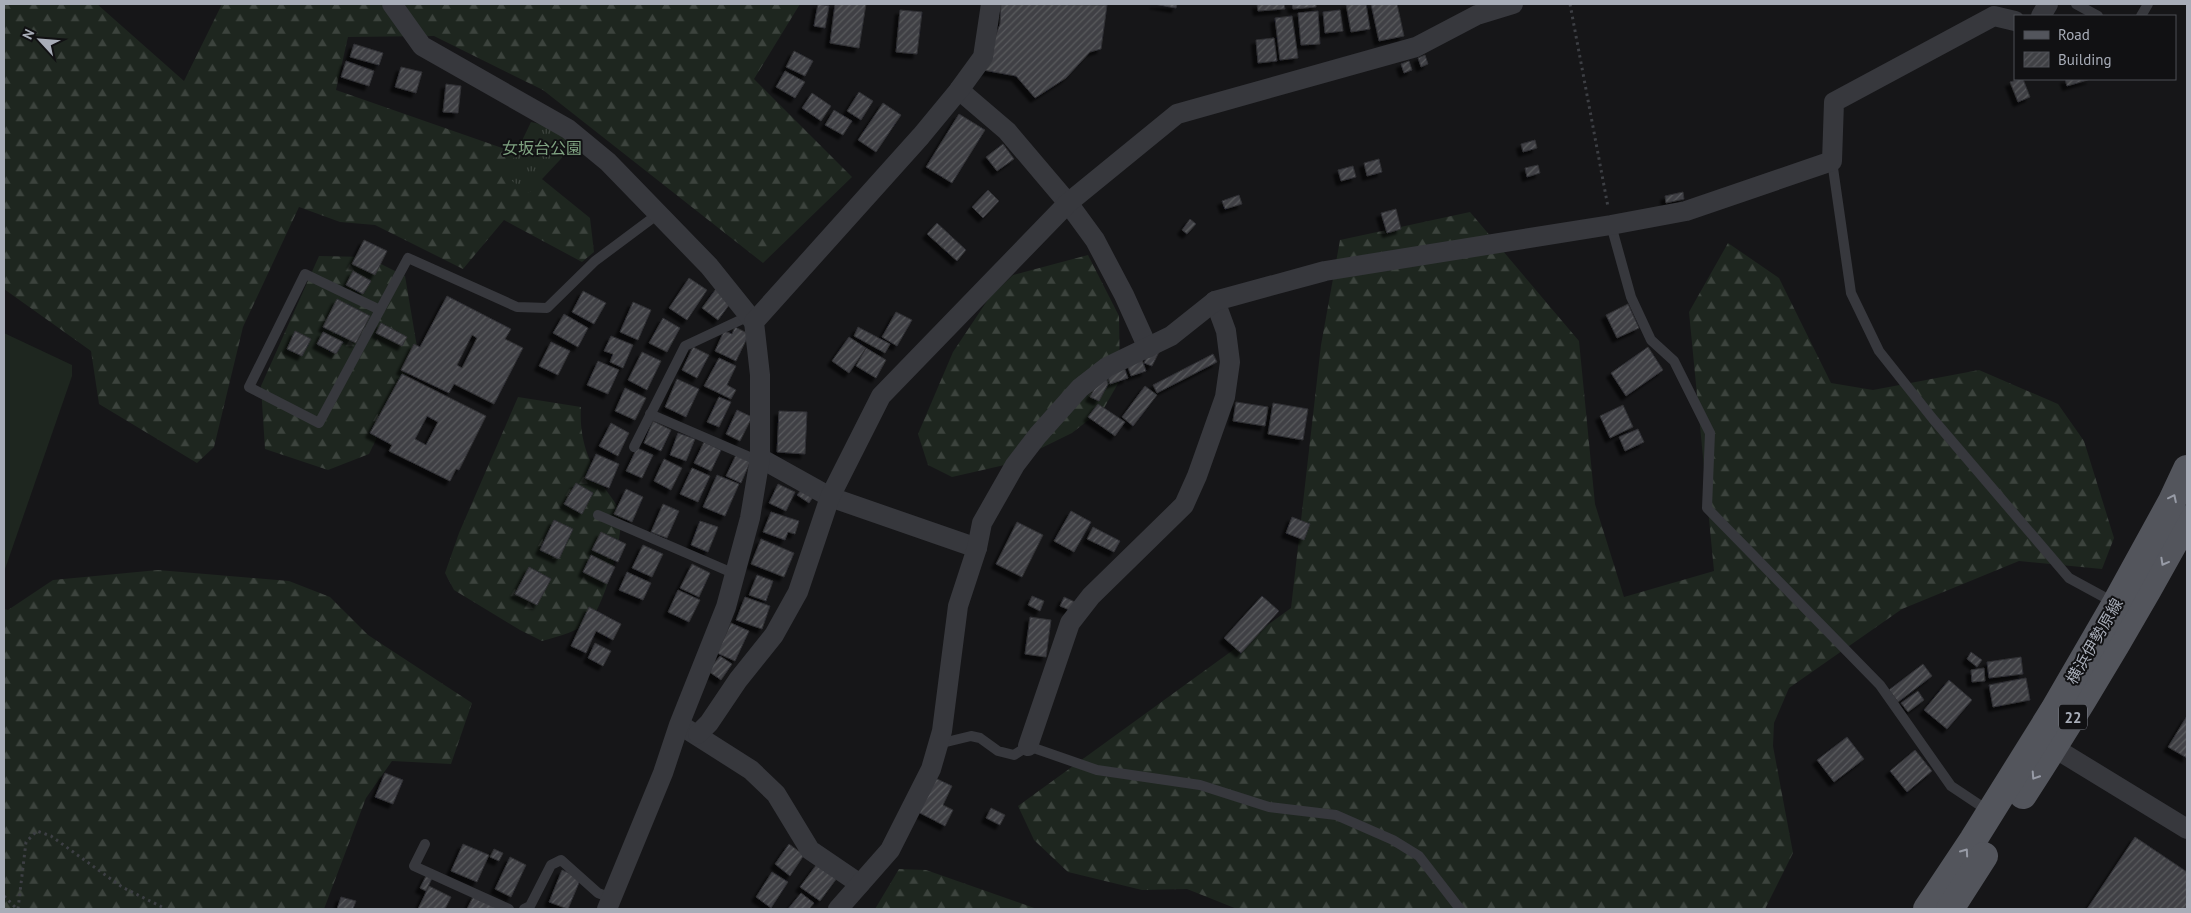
<svg xmlns="http://www.w3.org/2000/svg" width="2191" height="913" font-family="'PT Sans','Noto Sans JP',sans-serif">
	<defs>
		<pattern id="forest-firs" width="22" height="20" patternUnits="userSpaceOnUse" patternTransform="scale(1.25)"><rect width="22" height="20" fill="#1e261f"/><path d="M5 1l3.5 6h-7zM16 11l3.5 6h-7z" fill="#3c433d"/></pattern>
		<pattern id="park-tufts" width="24" height="20" patternUnits="userSpaceOnUse" patternTransform="scale(1.25)"><rect width="24" height="20" fill="#1e261f"/><path d="M3 7l-1-3M5 7V3M7 7l1-3M15 17l-1-3M17 17v-4M19 17l1-3" fill="none" stroke="#3c433d"/></pattern>
		<pattern id="building-hatch" width="6" height="6" patternUnits="userSpaceOnUse" patternTransform="scale(1.25)"><rect width="6" height="6" fill="#404145"/><path d="M-1 1l2-2M0 6l6-6M5 7l2-2" fill="none" stroke="#595a5e"/></pattern>
		<filter id="shadow"><feDropShadow dx="-4.5" dy="4.5" stdDeviation="1" flood-color="#0009"/></filter>
	</defs>
	<rect width="100%" height="100%" fill="#161618"/>
	<g fill="url(#forest-firs)">
		<polygon points="4,4 97,4 184,81 222,4 800,4 754,79 852,177 763,263 543,90 434,36 348,37 336,90 505,149 590,218 594,252 582,262 504,220 463,269 375,225 340,222 299,207 243,327 214,447 197,463 99,404 91,351 4,289"/>
		<polygon points="1470,212 1579,341 1595,504 1624,597 1714,571 1689,312 1728,243 1779,278 1831,383 1873,390 1979,370 2058,404 2084,441 2114,538 2102,569 2019,561 1902,609 1789,688 1774,723 1773,746 1793,853 1765,909 1237,909 1187,889 1142,890 1068,872 1034,840 1018,806 1291,608 1321,345 1340,240"/>
		<polygon points="1088,255 1119,316 1120,380 1104,408 1072,433 1009,464 952,477 928,465 918,434 953,352 989,298 1013,275"/>
		<polygon points="319,256 367,257 405,276 418,353 369,454 328,470 265,449 261,386"/>
		<path d="M518 397 581 407C579 441 589 462 606 490 610 496 618 505 620 513 625 533 605 603 591 619 579 632 559 636 542 641L520 630 454 590 445 573 459 533Z"/>
		<polygon points="158,570 289,581 330,597 368,635 472,703 451,764 392,761 366,798 324,909 4,909 4,609 8,610 53,580"/>
		<polygon points="899,869 926,870 1037,909 875,909"/>
	</g>
	<polygon fill="url(#park-tufts)" points="531,122 554,127 572,147 529,193 505,176"/>
	<polygon fill="#1e261f" points="4,333 72,365 72,376 4,572"/>
	<g fill="url(#building-hatch)" stroke="#303034" fill-rule="evenodd" filter="url(#shadow)">
		<polygon points="818,4 829,6 825,28 814,26"/>
		<polygon points="835,4 866,4 859,48 830,43"/>
		<polygon points="1001,4 1107,5 1101,49 1090,52 1066,78 1035,98 1016,76 983,70 1000,24"/>
		<polygon points="1154,4 1177,4 1176,8"/>
		<polygon points="1257,4 1284,4 1285,9 1258,11"/>
		<polygon points="1292,4 1316,4 1316,7 1293,9"/>
		<polygon points="1346,4 1366,4 1370,29 1351,32"/>
		<polygon points="1371,4 1397,4 1404,36 1379,41"/>
		<polygon points="900,10 922,12 917,54 896,52"/>
		<polygon points="1340,10 1343,31 1325,33 1323,12"/>
		<polygon points="1318,11 1320,44 1301,45 1298,13"/>
		<polygon points="1292,16 1298,58 1280,60 1275,18"/>
		<polygon points="1274,38 1277,61 1258,63 1256,40"/>
		<polygon points="354,44 383,53 379,65 350,57"/>
		<polygon points="794,51 813,61 805,76 786,67"/>
		<polygon points="1425,55 1428,64 1421,67 1418,58"/>
		<polygon points="346,61 374,71 369,86 341,77"/>
		<polygon points="1409,61 1412,70 1404,73 1401,64"/>
		<polygon points="401,67 422,72 416,93 395,87"/>
		<polygon points="785,71 805,82 795,98 776,87"/>
		<polygon points="2020,79 2023,79 2030,97 2018,102 2010,82"/>
		<polygon points="2065,79 2091,79 2067,86"/>
		<polygon points="446,84 461,86 458,113 443,112"/>
		<polygon points="859,92 873,101 861,120 847,111"/>
		<polygon points="812,93 831,106 821,121 802,108"/>
		<polygon points="883,103 901,115 876,152 858,140"/>
		<polygon points="834,110 852,121 843,135 825,125"/>
		<polygon points="959,114 985,130 952,183 926,167"/>
		<polygon points="1535,140 1537,148 1523,152 1521,144"/>
		<polygon points="1003,144 1014,159 997,171 986,157"/>
		<polygon points="1379,159 1382,172 1367,176 1364,163"/>
		<polygon points="1538,165 1540,173 1527,177 1525,168"/>
		<polygon points="1353,166 1356,177 1341,181 1338,170"/>
		<polygon points="988,190 999,201 983,218 972,207"/>
		<polygon points="1683,192 1684,199 1666,203 1665,196"/>
		<polygon points="1239,195 1242,204 1225,209 1222,201"/>
		<polygon points="1396,209 1401,229 1387,233 1381,213"/>
		<polygon points="1190,219 1196,224 1187,234 1182,230"/>
		<polygon points="937,223 966,250 957,261 927,234"/>
		<polygon points="364,240 387,251 375,275 352,264"/>
		<polygon points="353,271 371,281 363,294 346,285"/>
		<polygon points="689,278 707,290 687,320 669,308"/>
		<polygon points="716,289 732,301 718,320 702,308"/>
		<polygon points="583,291 606,303 594,324 572,312"/>
		<path d="M447 296 511 329 505 339 523 348 494 404 454 384 449 393 401 370 414 344 420 347ZM472 335 477 338 462 368 457 365Z"/>
		<polygon points="337,299 370,316 356,343 323,327"/>
		<polygon points="633,302 651,310 638,340 620,332"/>
		<polygon points="1628,304 1639,328 1617,338 1606,315"/>
		<polygon points="896,312 912,320 897,346 882,337"/>
		<polygon points="564,314 588,328 578,347 553,333"/>
		<polygon points="663,318 680,328 667,352 649,343"/>
		<polygon points="381,323 407,337 402,346 376,333"/>
		<polygon points="735,327 749,334 736,361 715,351 724,331 732,334"/>
		<polygon points="858,327 890,344 885,353 854,336"/>
		<polygon points="295,331 311,339 302,356 287,349"/>
		<polygon points="323,332 343,342 336,354 317,344"/>
		<polygon points="611,336 633,345 623,368 610,362 613,354 604,351"/>
		<polygon points="849,337 866,348 849,373 832,361"/>
		<polygon points="551,342 570,351 558,375 539,366"/>
		<polygon points="693,347 709,355 697,378 682,370"/>
		<polygon points="1648,347 1663,370 1626,396 1611,373"/>
		<polygon points="866,348 886,360 876,378 856,366"/>
		<polygon points="1151,348 1159,352 1152,366 1144,363"/>
		<polygon points="642,352 661,361 647,390 628,380"/>
		<polygon points="1140,354 1146,371 1131,376 1125,359"/>
		<polygon points="1213,354 1217,362 1157,393 1153,385"/>
		<polygon points="719,358 736,366 727,385 736,390 731,399 704,386"/>
		<polygon points="598,361 619,370 608,394 587,385"/>
		<polygon points="1123,364 1128,378 1110,384 1106,370"/>
		<polygon points="1104,371 1108,384 1099,401 1090,397"/>
		<path d="M402 374 486 416 459 470 456 469 450 481 389 451 392 445 370 433ZM427 416 438 422 426 445 415 439Z"/>
		<polygon points="677,379 699,389 686,417 665,407"/>
		<polygon points="1145,386 1157,395 1133,426 1122,417"/>
		<polygon points="625,388 646,398 635,420 615,411"/>
		<polygon points="719,397 731,402 719,427 707,422"/>
		<polygon points="1236,402 1268,407 1265,426 1233,421"/>
		<polygon points="1273,403 1308,409 1303,440 1268,434"/>
		<polygon points="1098,404 1125,422 1115,436 1088,417"/>
		<polygon points="1623,405 1633,427 1610,438 1600,416"/>
		<polygon points="737,410 752,417 740,441 726,434"/>
		<polygon points="779,411 807,412 805,454 777,452"/>
		<polygon points="653,421 671,430 661,451 644,443"/>
		<polygon points="611,423 629,433 618,456 599,446"/>
		<polygon points="1638,429 1644,442 1625,451 1619,437"/>
		<polygon points="678,433 695,439 686,461 670,455"/>
		<polygon points="704,442 721,450 711,471 694,463"/>
		<polygon points="637,448 653,455 642,478 626,471"/>
		<polygon points="737,453 751,460 741,483 726,476"/>
		<polygon points="596,454 619,464 609,488 585,478"/>
		<polygon points="664,459 682,468 671,490 654,481"/>
		<polygon points="692,468 710,476 698,502 680,494"/>
		<polygon points="717,475 739,484 725,516 703,507"/>
		<polygon points="576,483 593,493 582,514 564,504"/>
		<polygon points="778,484 795,492 786,511 769,503"/>
		<polygon points="626,489 643,497 632,522 614,514"/>
		<polygon points="802,489 813,497 809,503 797,495"/>
		<polygon points="663,504 679,511 667,538 651,532"/>
		<polygon points="1071,511 1091,522 1074,552 1054,541"/>
		<polygon points="771,512 799,521 795,534 788,532 785,540 763,532"/>
		<polygon points="1292,517 1310,524 1304,540 1286,533"/>
		<polygon points="554,520 573,529 559,559 540,550"/>
		<polygon points="700,521 718,527 708,552 691,545"/>
		<polygon points="1017,522 1043,535 1022,577 996,564"/>
		<polygon points="1093,527 1120,541 1114,552 1087,539"/>
		<polygon points="601,532 626,544 618,562 592,550"/>
		<polygon points="761,539 794,553 784,577 751,564"/>
		<polygon points="643,545 663,554 652,577 632,568"/>
		<polygon points="591,555 615,567 607,584 583,572"/>
		<polygon points="692,564 710,573 699,597 680,588"/>
		<polygon points="529,567 551,579 537,605 515,594"/>
		<polygon points="627,572 651,583 643,600 619,590"/>
		<polygon points="757,575 773,581 766,601 749,595"/>
		<polygon points="678,590 700,600 689,622 668,612"/>
		<polygon points="1032,596 1044,601 1040,611 1028,605"/>
		<polygon points="1262,596 1279,611 1241,653 1224,638"/>
		<polygon points="745,597 770,606 762,629 736,620"/>
		<polygon points="1064,597 1075,602 1072,611 1060,606"/>
		<polygon points="589,607 621,624 613,640 596,631 586,653 571,646"/>
		<polygon points="1030,617 1051,620 1046,657 1025,654"/>
		<polygon points="731,623 749,631 735,661 717,653"/>
		<polygon points="595,643 611,651 603,666 588,658"/>
		<polygon points="1971,652 1982,660 1977,667 1967,659"/>
		<polygon points="720,656 732,664 721,680 708,671"/>
		<polygon points="2021,657 2023,674 1989,678 1987,662"/>
		<polygon points="1923,664 1932,676 1898,702 1889,690"/>
		<polygon points="1984,668 1985,681 1972,682 1971,670"/>
		<polygon points="2026,678 2030,700 1993,707 1989,685"/>
		<polygon points="1949,680 1972,700 1947,729 1924,710"/>
		<polygon points="1918,691 1924,700 1908,712 1901,703"/>
		<polygon points="2187,716 2187,758 2168,747"/>
		<polygon points="1847,737 1864,759 1834,782 1817,760"/>
		<polygon points="1915,750 1932,771 1907,792 1890,771"/>
		<polygon points="385,773 403,780 393,804 375,797"/>
		<polygon points="935,778 952,786 943,805 953,810 945,826 918,812"/>
		<polygon points="991,808 1005,815 1000,825 986,818"/>
		<polygon points="2135,837 2187,872 2187,909 2087,909"/>
		<polygon points="463,844 489,855 477,882 451,871"/>
		<polygon points="789,844 804,855 790,876 775,864"/>
		<polygon points="494,849 503,853 499,861 490,857"/>
		<polygon points="510,857 526,865 511,897 495,889"/>
		<polygon points="817,864 837,878 820,901 800,887"/>
		<polygon points="562,870 581,878 568,909 549,902"/>
		<polygon points="772,872 788,882 771,908 756,897"/>
		<polygon points="427,874 433,876 426,891 420,888"/>
		<polygon points="429,886 451,897 445,909 418,909"/>
		<polygon points="801,893 814,903 809,909 788,909"/>
		<polygon points="474,895 502,909 467,909"/>
		<polygon points="341,897 356,901 353,909 337,909"/>
	</g>
	<g fill="none" stroke-linecap="round" stroke-linejoin="round">
		<g stroke="#3d3f44" stroke-width="3" stroke-dasharray="2.5 4" stroke-linecap="butt">
			<polyline points="1570,4 1608,207"/>
			<polyline points="4,896 17,909"/>
			<polyline points="18,909 26,842 37,831 51,836 122,887 166,909"/>
		</g>
		<g stroke="#37383d" stroke-width="10">
			<polyline points="2076,4 2098,16"/>
			<polyline points="2141,16 2148,4"/>
			<polyline points="1832,161 1851,293 1879,351 1933,419 2069,578 2115,603"/>
			<polyline points="1611,225 1631,297 1651,340 1674,361 1710,433 1707,508 1880,685 1951,786 1990,812"/>
			<polyline points="380,310 305,274 249,387 319,423 408,258 517,307 547,308 595,261 658,214"/>
			<polyline points="650,414 759,461"/>
			<polyline points="634,447 685,346 749,316"/>
			<polyline points="598,515 735,574"/>
			<polyline points="938,744 971,736 980,738 998,751 1014,755 1028,746 1097,770 1200,785 1269,807 1336,815 1393,840 1419,856 1460,909"/>
			<polyline points="425,844 414,866 509,909"/>
			<polyline points="524,909 530,906 551,865 561,860 598,893 611,898"/>
		</g>
		<g stroke="#37383d" stroke-width="20">
			<polyline points="392,4 422,46 568,129 608,162 709,266 754,322"/>
			<polyline points="2041,16 2048,4"/>
			<polyline points="959,90 1007,131 1068,203 1095,240 1124,295 1148,348"/>
			<polyline points="760,458 830,497 977,548"/>
			<polyline points="685,728 751,770 776,794 810,850 860,884"/>
			<polyline points="698,734 709,723 738,680 774,635 798,592 830,497 881,396 1068,203 1177,114 1416,47 1477,15 1513,4"/>
			<polyline points="2043,741 2187,829"/>
			<polyline points="1028,746 1070,623 1091,596 1184,505 1197,476 1225,397 1230,362 1226,331 1215,301"/>
			<polyline points="607,909 663,773 679,725 726,607 750,518 760,458 760,375 754,322 921,136 959,90 983,57 991,4"/>
			<polyline points="838,909 890,850 931,769 942,731 958,606 977,548 982,523 1015,465 1038,435 1080,388 1107,367 1171,336 1215,301 1325,271 1611,225 1686,211 1832,161 1834,102 1994,16 2015,21"/>
		</g>
		<g stroke="#53555c" stroke-width="28">
			<path d="M2023 795C2081 705 2136 613 2187 519"/>
			<polyline points="1927,909 1973,840 2054,710 2116,603 2172,501 2187,469"/>
			<polyline points="1950,909 1984,856"/>
		</g>
	</g>
	<defs><path id="oneway-chevron" d="M-2-3.5L2.5 0L-2 3.5" fill="none" stroke-width="1.6" stroke-linecap="round" stroke-linejoin="round" transform="scale(1.25)"/></defs>
	<g stroke="#979ba6">
		<use href="#oneway-chevron" transform="translate(2173 498) rotate(-64)"/>
		<use href="#oneway-chevron" transform="translate(2164 562) rotate(119)"/>
		<use href="#oneway-chevron" transform="translate(2035 776) rotate(123)"/>
		<use href="#oneway-chevron" transform="translate(1965 852) rotate(-55)"/>
	</g>
	<g text-anchor="middle" dominant-baseline="central" stroke-width="4" stroke-linejoin="round" paint-order="stroke">
		<rect fill="#111113" stroke="#7b7e86" stroke-width="1" x="2059" y="704.5" width="28" height="25" rx="4"/>
		<g font-size="15" font-weight="bold" fill="#a8adb8">
			<text x="2073" y="717">22</text>
		</g>
		<g font-size="16" fill="#7fa381" stroke="#111113">
			<text x="542" y="148">女坂台公園</text>
		</g>
		<g font-size="16" fill="#a8adb8" stroke="#111113">
			<text transform="translate(2094 641) rotate(-60)">横浜伊勢原線</text>
		</g>
	</g>
	<rect width="2191" height="913" fill="none" stroke="#a8adb8" stroke-width="10"/>
	<rect x="2014" y="15" width="162" height="65" fill="#111113" stroke="#4d4f55"/>
	<rect x="2024" y="31" width="25" height="8" fill="#53555c" stroke="#4d4f55"/>
	<text x="2058" y="40" font-size="15" fill="#a8adb8">Road</text>
	<rect x="2024" y="52" width="25" height="15" fill="url(#building-hatch)" stroke="#4d4f55"/>
	<text x="2058" y="65" font-size="15" fill="#a8adb8">Building</text>
	<g transform="translate(40 40) rotate(296)" stroke="#111113" stroke-width="4" paint-order="stroke">
	<path d="M0-4L9 19L0 12L-9 19Z" fill="#a8adb8"/>
	<text y="-8" font-size="14" font-weight="bold" text-anchor="middle" fill="#a8adb8">N</text>
	</g>
</svg>
